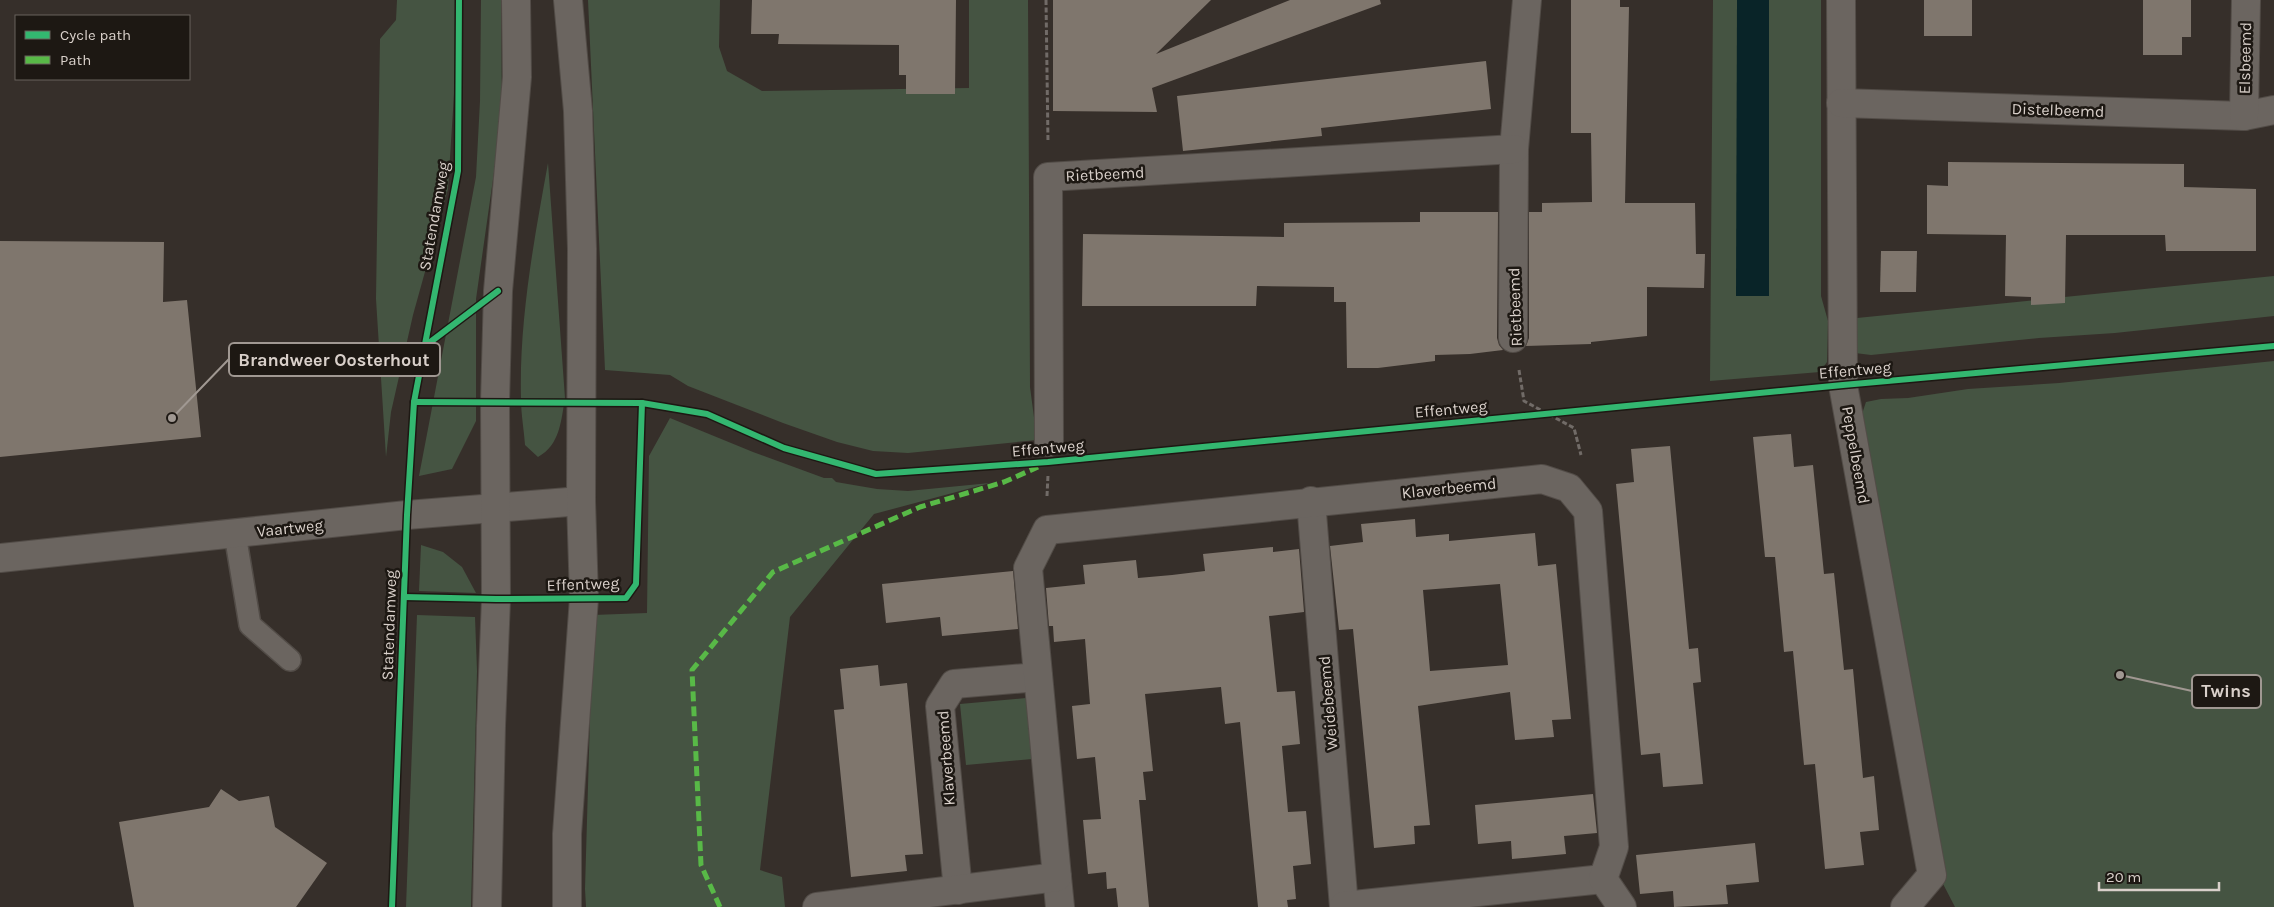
<svg xmlns="http://www.w3.org/2000/svg" width="2274" height="907" font-family="Karla,sans-serif">
	<rect width="100%" height="100%" fill="#362f2a"/>
	<g fill="#455442">
		<polygon points="397,0 460,0 448,189 413,315 391,412 386,457 376,299 380,39 396,20"/>
		<polygon points="481,0 501,0 502,116 476,299 476,421 452,469 419,476 476,177 480,101"/>
		<polygon points="588,0 720,0 719,47 727,71 762,91 969,88 969,0 1028,0 1030,387 1037,440 908,453 873,451 837,442 783,423 688,386 670,375 605,370"/>
		<polygon points="1713,0 1737,0 1737,296 1769,296 1769,0 1821,0 1821,296 1828,321 1827,362 1820,372 1710,381"/>
		<path d="M548 163 565 398C561 421 560 445 538 457L525 445C524 430 521 414 521 399 519 320 534 240 548 163Z"/>
		<polygon points="2274,276 2274,316 2115,333 2039,338 1871,355 1855,353 1847,319"/>
		<polygon points="2274,361 2274,907 1955,907 1941,880 1859,423 1866,402 1881,399 1908,398 1968,389 2059,383"/>
		<polygon points="670,418 753,452 824,478 832,478 836,482 877,489 908,491 990,483 874,514 790,617 760,870 782,877 785,907 586,907 585,889 593,615 647,613 649,456"/>
		<polygon points="421,545 443,552 462,567 476,593 419,591"/>
		<polygon points="417,615 475,617 477,671 471,907 406,907"/>
		<polygon points="1026,698 1032,759 966,765 960,704"/>
	</g>
	<polygon fill="#092428" points="1737,0 1769,0 1769,296 1736,296"/>
	<g fill="#7f766d" fill-rule="evenodd">
		<polygon points="752,0 956,0 955,94 906,94 906,75 899,75 899,45 778,44 779,34 751,34"/>
		<polygon points="1053,0 1211,0 1156,54 1290,0 1380,0 1381,4 1152,88 1157,112 1053,111"/>
		<polygon points="1571,0 1620,0 1620,7 1629,7 1625,203 1695,203 1696,254 1705,254 1704,288 1647,287 1647,336 1591,342 1591,344 1526,346 1529,338 1529,212 1542,212 1542,203 1592,202 1591,133 1571,133"/>
		<rect x="1924" y="0" width="48" height="36"/>
		<polygon points="2143,0 2191,0 2191,37 2182,37 2182,55 2143,55"/>
		<polygon points="1486,61 1491,109 1321,128 1322,136 1183,151 1177,96"/>
		<polygon points="1948,162 2184,164 2184,187 2256,189 2256,251 2166,251 2165,235 2066,235 2065,303 2031,305 2031,297 2005,296 2006,235 1927,234 1927,185 1948,186"/>
		<polygon points="1420,212 1498,212 1497,338 1499,345 1503,350 1470,354 1435,355 1435,361 1378,368 1347,368 1346,302 1334,302 1334,287 1257,286 1256,306 1082,306 1083,234 1284,237 1284,223 1420,222"/>
		<polygon points="0,241 164,242 163,302 187,300 201,437 0,457"/>
		<polygon points="1881,251 1917,251 1916,292 1880,292"/>
		<polygon points="1791,434 1794,467 1813,465 1824,574 1834,573 1844,670 1853,669 1863,778 1874,776 1879,830 1860,832 1864,865 1825,869 1815,764 1804,765 1793,651 1784,652 1775,557 1765,557 1753,437"/>
		<polygon points="1670,446 1689,649 1698,648 1701,682 1693,683 1703,784 1663,787 1660,753 1641,755 1616,484 1634,482 1631,449"/>
		<path d="M1415 519 1416 537 1449 534V541L1535 533 1538 566 1556 564 1571 719 1552 720 1554 737 1515 740 1510 692 1418 706 1430 825 1414 826 1415 844 1374 848 1353 629 1339 630 1330 546 1363 542 1361 524ZM1500 584 1508 665 1430 671 1423 590Z"/>
		<polygon points="1273,547 1273,552 1299,549 1304,612 1269,616 1277,692 1295,691 1300,744 1282,746 1288,812 1306,811 1311,864 1293,866 1296,899 1287,900 1288,907 1258,907 1240,722 1225,724 1221,687 1145,694 1153,771 1143,772 1146,800 1139,800 1149,907 1118,907 1116,888 1107,889 1106,872 1088,874 1083,820 1101,819 1095,757 1077,759 1072,706 1090,704 1085,639 1054,642 1053,626 1049,626 1046,588 1085,584 1083,565 1136,560 1138,578 1172,575 1205,571 1203,554"/>
		<polygon points="1013,571 1018,629 942,636 940,617 886,623 882,584"/>
		<polygon points="878,665 880,686 907,683 923,854 905,855 907,871 851,877 834,710 844,709 840,669"/>
		<polygon points="221,789 239,801 269,796 275,827 327,863 296,907 134,907 119,822 209,807"/>
		<polygon points="1593,794 1597,833 1564,836 1566,854 1512,859 1511,841 1478,844 1475,805"/>
		<polygon points="1755,843 1759,882 1726,885 1728,904 1674,907 1673,891 1640,894 1636,855"/>
	</g>
	<g fill="none" stroke-linecap="round" stroke-linejoin="round">
		<defs>
			<polyline id="service" points="235,534 250,625 290,660"/>
			<g id="minor">
				<polyline points="1841,0 1843,385 1932,875 1905,907"/>
				<polyline points="1841,103 2244,116 2274,110"/>
				<polyline points="2244,116 2246,0"/>
				<polyline points="1513,338 1514,149 1527,0"/>
				<polyline points="1049,442 1048,177 1514,149"/>
				<polyline points="1311,501 1344,907"/>
				<polyline points="0,558 407,515 581,501"/>
				<polyline points="1057,877 1060,907"/>
				<polyline points="958,890 940,706 954,684 1038,677"/>
				<polyline points="1344,906 1603,879"/>
				<polyline points="817,907 1057,877 1028,568 1047,530 1542,479 1569,488 1588,511 1614,847 1603,879 1622,907"/>
			</g>
			<g id="secondary">
				<polyline points="487,907 491,726 496,599 495,402 498,291 517,77 516,0"/>
				<polyline points="567,907 567,834 584,598 581,501 582,249 578,111 568,0"/>
			</g>
		</defs>
		<use href="#service" stroke="#524c47" stroke-width="24"/>
		<use href="#minor" stroke="#524c47" stroke-width="30"/>
		<use href="#secondary" stroke="#524c47" stroke-width="30"/>
		<g stroke="#716b67" stroke-width="3" stroke-dasharray="5 2.5" stroke-linecap="butt">
			<polyline points="1046,0 1048,142"/>
			<polyline points="1519,370 1524,401 1574,428 1581,455"/>
			<polyline points="1047,496 1048,475"/>
		</g>
		<use href="#service" stroke="#6b6560" stroke-width="21"/>
		<use href="#minor" stroke="#6b6560" stroke-width="28"/>
		<use href="#secondary" stroke="#6b6560" stroke-width="28"/>
		<polyline stroke="#58b947" stroke-width="5" stroke-dasharray="10 5" stroke-linecap="butt" points="720,907 701,865 692,670 773,572 920,507 1004,482 1038,467"/>
		<defs>
			<g id="cycleway">
				<polyline points="425,346 498,291"/>
				<polyline points="414,402 642,403 707,414 784,448 876,474 1048,462 1843,385 2274,346"/>
				<polyline points="404,597 496,599 626,598 636,584 642,403"/>
				<polyline points="392,907 407,515 414,402 458,171 459,0"/>
			</g>
		</defs>
		<use href="#cycleway" stroke="#1d1813" stroke-width="9"/>
		<use href="#cycleway" stroke="#33b770" stroke-width="6"/>
	</g>
	<g text-anchor="middle" dominant-baseline="central" stroke-width="5" stroke-linejoin="round" paint-order="stroke">
		<g font-size="16" fill="#d9d0ca" stroke="#1d1813">
			<text transform="translate(2245 58) rotate(-89)">Elsbeemd</text>
			<text transform="translate(2058 110) rotate(2)">Distelbeemd</text>
			<text transform="translate(1105 174) rotate(-3)">Rietbeemd</text>
			<text transform="translate(434 216) rotate(-80)">Statendamweg</text>
			<text transform="translate(1515 307) rotate(-92)">Rietbeemd</text>
			<text transform="translate(1855 370) rotate(-5)">Effentweg</text>
			<text transform="translate(1451 409) rotate(-5)">Effentweg</text>
			<text transform="translate(1048 448) rotate(-5)">Effentweg</text>
			<text transform="translate(1856 455) rotate(80)">Peppelbeemd</text>
			<text transform="translate(1449 488) rotate(-6)">Klaverbeemd</text>
			<text transform="translate(290 528) rotate(-6)">Vaartweg</text>
			<text transform="translate(583 584) rotate(-2)">Effentweg</text>
			<text transform="translate(389 625) rotate(-88)">Statendamweg</text>
			<text transform="translate(1328 703) rotate(-95)">Weidebeemd</text>
			<text transform="translate(946 758) rotate(-94)">Klaverbeemd</text>
		</g>
	</g>
	<path fill="none" stroke="#a09892" stroke-width="2" d="M172 418L229 359M2120 675L2192 691"/>
	<g fill="#a09892" stroke="#1d1813" stroke-width="2">
		<circle cx="172" cy="418" r="5"/>
		<circle cx="2120" cy="675" r="5"/>
	</g>
	<g fill="#1d1813" stroke="#a09892" stroke-width="2">
		<rect x="229" y="343" width="211" height="33" rx="5"/>
		<rect x="2192" y="675" width="69" height="33" rx="5"/>
	</g>
	<g font-size="18" text-anchor="middle" font-weight="bold" fill="#d9d0ca">
		<text x="334" y="366">Brandweer Oosterhout</text>
		<text x="2226" y="697">Twins</text>
	</g>
	<rect x="15" y="15" width="175" height="65" fill="#1d1813" stroke="#68625c"/>
	<rect x="25" y="31" width="25" height="8" fill="#33b770" stroke="#68625c"/>
	<text x="60" y="40" font-size="15" fill="#d9d0ca">Cycle path</text>
	<rect x="25" y="56" width="25" height="8" fill="#58b947" stroke="#68625c"/>
	<text x="60" y="65" font-size="15" fill="#d9d0ca">Path</text>
	<path d="M2099 882v8h120v-8" fill="none" stroke="#d9d0ca" stroke-width="2.5"/>
	<text x="2106" y="882" font-size="15" fill="#d9d0ca" stroke="#1d1813" stroke-width="4" paint-order="stroke">20 m</text>
</svg>
